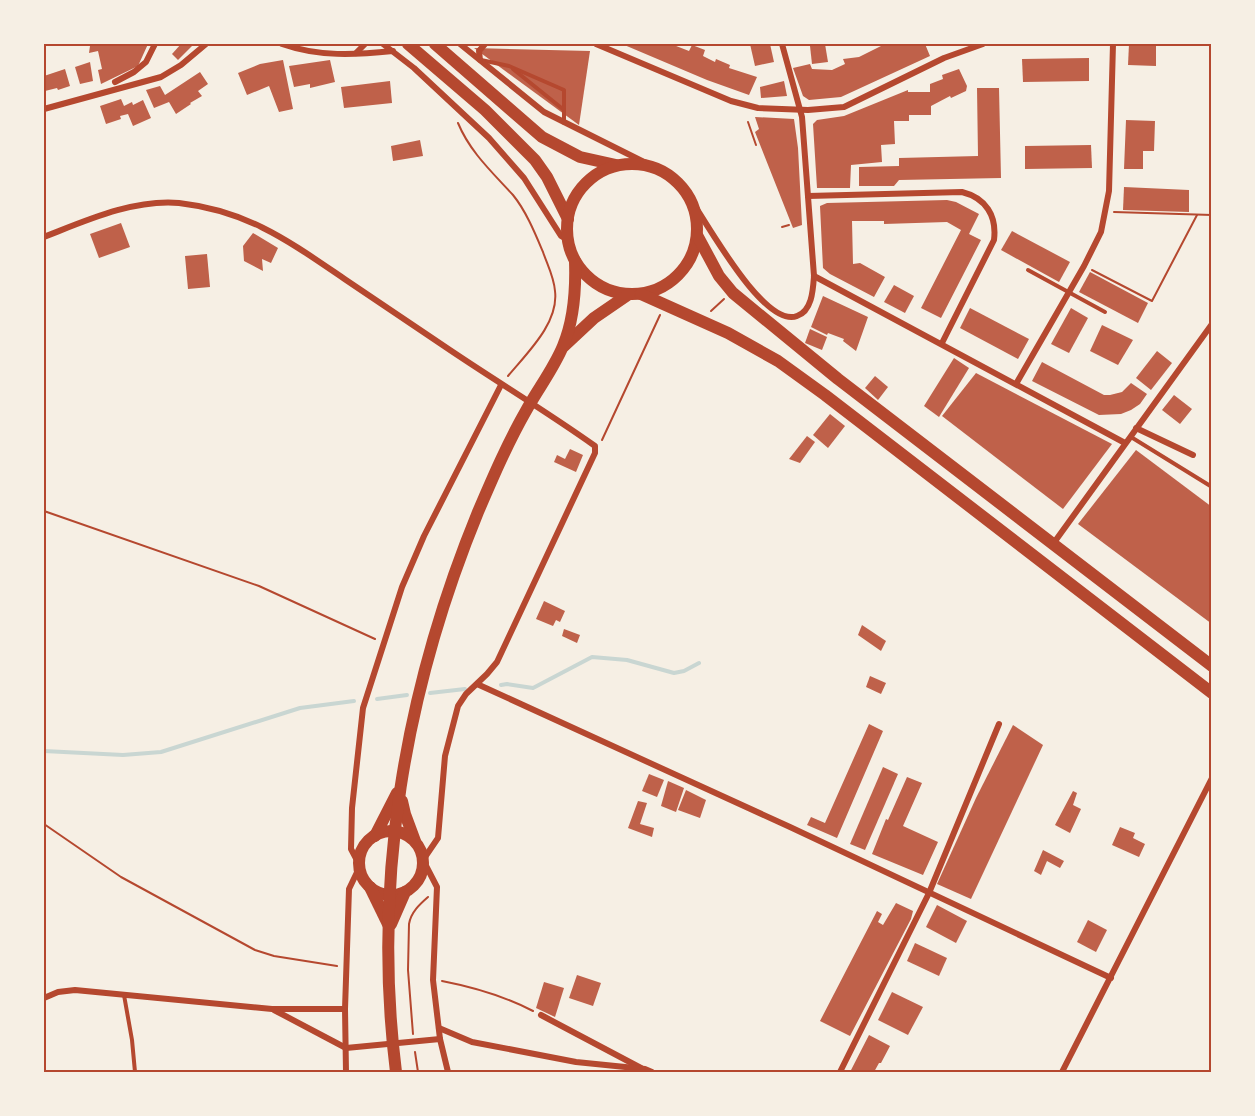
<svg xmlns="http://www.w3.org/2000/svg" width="1255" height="1116" font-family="Figtree,sans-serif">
	<rect width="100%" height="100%" fill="#f6efe4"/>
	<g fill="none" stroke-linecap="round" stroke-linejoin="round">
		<g stroke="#c9d6d2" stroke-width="4">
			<polyline points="501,685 507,684 533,688 592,657 627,660 674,673 684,671 699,663"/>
			<polyline points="430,693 465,689"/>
			<polyline points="377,699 407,695"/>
			<polyline points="44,751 123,755 161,752 300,708 354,701"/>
		</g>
	</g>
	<g fill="#bf614a">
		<polygon points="101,44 148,44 138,66 101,84 98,70 102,69 98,51 89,53 90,46"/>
		<polygon points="181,44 194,44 178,60 172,54"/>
		<polygon points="622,44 671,44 689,51 692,45 705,50 703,56 715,62 716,59 730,65 729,68 757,77 749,95 707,80"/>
		<polygon points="750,44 770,44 774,62 755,66"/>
		<polygon points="825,44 828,62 812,64 810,46"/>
		<polygon points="885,44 925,44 930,56 841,97 809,100 803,96 793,68 810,64 812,69 832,70 845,64 843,59 859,57"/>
		<polygon points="1129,44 1156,44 1156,66 1128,65"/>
		<polygon points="474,48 590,51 579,125"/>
		<polygon points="1089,58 1089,81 1023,82 1022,59"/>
		<polygon points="283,60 293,109 279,112 269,86 247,95 238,73 260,64"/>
		<polygon points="330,60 335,82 310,88 310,84 294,87 289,66"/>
		<polygon points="90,62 93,81 80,84 75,67"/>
		<polygon points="65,69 70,86 58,90 57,88 45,91 46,94 44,95 44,76"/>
		<polygon points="959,69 967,86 966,91 951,98 950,96 931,106 931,115 909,115 909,121 894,121 895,144 881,145 882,162 851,165 850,188 817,188 813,124 817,120 844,116 908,90 908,92 930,92 930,84 943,79 942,75"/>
		<polygon points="200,72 208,84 198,91 202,96 190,103 191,104 176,114 169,102 154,108 146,90 160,86 165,95"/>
		<polygon points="390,81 392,103 344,108 341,87"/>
		<polygon points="784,81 787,96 761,98 760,87"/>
		<polygon points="977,88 999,88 1001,178 899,180 894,186 859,186 859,167 899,166 899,158 978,156"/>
		<polygon points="121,99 124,106 132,102 133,105 143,100 151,118 133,126 128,114 120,116 121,119 106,124 100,106"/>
		<polygon points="755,117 794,119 798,148 802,225 793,228 755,132 759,129"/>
		<polygon points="1126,120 1155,121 1154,151 1143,151 1143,169 1124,169"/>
		<polygon points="420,140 423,156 393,161 391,146"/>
		<polygon points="1091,145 1092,168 1025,169 1025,146"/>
		<polygon points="1124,187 1189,190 1189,212 1123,210"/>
		<polygon points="947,200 956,202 979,214 969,234 981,240 941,318 921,308 961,230 947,222 884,224 884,221 852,221 853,264 860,263 885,277 874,297 830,274 823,268 820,206 827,203"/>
		<polygon points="121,223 130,247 99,258 90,234"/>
		<polygon points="1012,231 1070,262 1059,282 1001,250"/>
		<polygon points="253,233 278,248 271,263 262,259 263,271 244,261 243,246"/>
		<polygon points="207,254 210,287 188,289 185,256"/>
		<polygon points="1090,272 1148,303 1138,323 1079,292"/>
		<polygon points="894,285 914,296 905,313 884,302"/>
		<polygon points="823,296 868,317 856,351 843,341 844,339 828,333 827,335 811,327"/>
		<polygon points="970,308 1029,339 1018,359 960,328"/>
		<polygon points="1071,308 1088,318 1069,353 1051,344"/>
		<polygon points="1102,325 1133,340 1118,365 1090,351"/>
		<polygon points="810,329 827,337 822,350 805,343"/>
		<polygon points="1157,351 1172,363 1151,390 1136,378"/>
		<polygon points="954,358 969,368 939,417 924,406"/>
		<polygon points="1042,362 1104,395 1110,395 1122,392 1131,383 1147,394 1140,404 1131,410 1121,414 1099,415 1032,381"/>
		<polygon points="976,373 1112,444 1063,509 942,416"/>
		<polygon points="875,376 888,387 878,400 865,388"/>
		<polygon points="1174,395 1192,409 1180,424 1162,410"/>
		<polygon points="830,414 845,426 828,448 813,435"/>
		<polygon points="807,436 815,442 800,463 789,459"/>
		<polygon points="570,449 583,455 576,472 554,462 557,455 565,459"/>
		<polygon points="1136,450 1212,507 1212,624 1078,524"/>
		<polygon points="544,601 565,611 560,622 556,620 553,626 536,619"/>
		<polygon points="862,625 886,641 881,651 858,635"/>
		<polygon points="564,629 580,635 577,643 562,636"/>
		<polygon points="870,676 886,683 881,694 866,687"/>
		<polygon points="869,724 883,731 837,838 807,825 811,817 825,823"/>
		<polygon points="1013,725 1043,745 971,899 937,884 976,798"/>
		<polygon points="883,767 898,774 865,850 850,844"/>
		<polygon points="649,774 664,780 657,797 642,791"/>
		<polygon points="907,777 922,783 903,826 938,842 923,875 872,854 886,819 888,820"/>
		<polygon points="668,781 684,788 676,812 661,806"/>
		<polygon points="686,790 706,800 700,818 678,810"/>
		<polygon points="1073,791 1077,793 1073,805 1081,809 1070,833 1055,825"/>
		<polygon points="638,801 647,803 640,824 654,828 652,837 628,828"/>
		<polygon points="1120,827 1135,833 1133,838 1145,844 1139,857 1112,845"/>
		<polygon points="1043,850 1064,861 1060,868 1047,861 1041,875 1034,871"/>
		<polygon points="896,903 913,911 911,919 850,1036 820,1021 877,911 882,914 878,922 883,925"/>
		<polygon points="937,905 967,921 956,943 926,927"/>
		<polygon points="1088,920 1107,930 1096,952 1077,942"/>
		<polygon points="915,943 947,958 939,976 907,961"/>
		<polygon points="577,975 601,983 593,1006 569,998"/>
		<polygon points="544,982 564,988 555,1017 536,1008"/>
		<polygon points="892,992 923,1007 908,1035 878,1020"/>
		<polygon points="869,1035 890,1046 881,1063 879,1063 874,1072 850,1072"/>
	</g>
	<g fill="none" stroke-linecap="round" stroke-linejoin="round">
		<g stroke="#b5482f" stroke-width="2">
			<polyline points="748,122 756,145"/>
			<path d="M458 123C470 152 492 172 513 195 526 211 535 233 543 252 547 264 554 277 555 291 559 323 527 353 508 376"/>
			<polyline points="1114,212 1212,215"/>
			<polyline points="782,227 789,225"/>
			<polyline points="1092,270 1152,301 1197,215"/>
			<polyline points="711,311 724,299"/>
			<polyline points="602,440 660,315"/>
			<polyline points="44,511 259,586 375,639"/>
			<polyline points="44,824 121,877 255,950 274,956 337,966"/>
			<path d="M442 981C473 987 504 996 533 1011"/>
			<path d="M413 1034 408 970 409 924C411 912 420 904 428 897"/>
			<polyline points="415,1052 418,1072"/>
		</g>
		<g stroke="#b5482f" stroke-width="4">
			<polyline points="481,60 509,66 564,90 564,123"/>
			<polyline points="513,69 564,110"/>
			<polyline points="1028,270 1105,312"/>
			<polyline points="1131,437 1212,487"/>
			<polyline points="124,995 132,1040 135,1072"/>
		</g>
		<g stroke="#b5482f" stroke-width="6">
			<path d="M282 44C319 57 355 55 393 51"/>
			<polyline points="383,44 414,68 489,138 524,178 561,236 568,240"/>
			<polyline points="460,44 544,112 654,167"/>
			<polyline points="596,44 731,101 758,108 808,110 844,107 944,58 983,44"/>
			<polyline points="356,53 365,44"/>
			<polyline points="480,60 479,51 485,44"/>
			<polyline points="115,82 134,72 146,62 155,44"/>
			<polyline points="44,109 161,77 181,65 206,44"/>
			<path d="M808 196 962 192C986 198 997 216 994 240L942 343"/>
			<path d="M689 197C706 221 764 329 797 316 812 311 813 290 814 276L802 117 782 44"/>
			<path d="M44 237C85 221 133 199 179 203 249 211 290 242 346 280 379 302 411 324 444 346 494 380 546 411 595 446V453L497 662 487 674 466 694 458 706 445 756 438 838 423 860 437 887 433 980 440 1039 448 1072"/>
			<polyline points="814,276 1125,443"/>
			<polyline points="1016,384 1084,266 1101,232 1109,191 1113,44"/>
			<polyline points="1136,428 1193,455"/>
			<polyline points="1053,544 1212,324"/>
			<polyline points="477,684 790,827 1111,978"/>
			<polyline points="44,998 58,992 75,990 272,1009 345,1009"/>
			<polyline points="274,1010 346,1048 440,1039"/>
			<polyline points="541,1015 641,1068"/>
			<polyline points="439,1028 472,1042 576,1062 645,1069 652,1072"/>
			<polyline points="346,1072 345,1009 349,889 360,866 351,849 352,808 363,708 402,587 424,536 501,385"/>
			<polyline points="840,1072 929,893 999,724"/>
			<polyline points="1062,1072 1212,778"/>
		</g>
		<g stroke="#b5482f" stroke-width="12">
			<polyline points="408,44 485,110 535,160 547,177 568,219"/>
			<polyline points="435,44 542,137 580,157 616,165"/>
			<circle cx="632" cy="229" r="65"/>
			<polyline points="697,235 719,276 733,293 838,379 1212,666"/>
			<polyline points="641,294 728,333 778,361 825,395 1212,693"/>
			<polyline points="564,346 594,318 629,294"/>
			<polyline points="402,801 405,814 415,841"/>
			<circle cx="391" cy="863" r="32"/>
			<polyline points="375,836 397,793"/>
			<polyline points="370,887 389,926"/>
			<polyline points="391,924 405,892"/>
			<path d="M396 1072C372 881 405 690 478 512 493 477 508 442 527 409 538 389 554 368 563 346 574 320 576 290 575 261"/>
		</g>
	</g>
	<rect width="1255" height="1116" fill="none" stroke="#f6efe4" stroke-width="90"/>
	<rect x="45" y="45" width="1165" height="1026" fill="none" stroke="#b5482f" stroke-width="2"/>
</svg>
